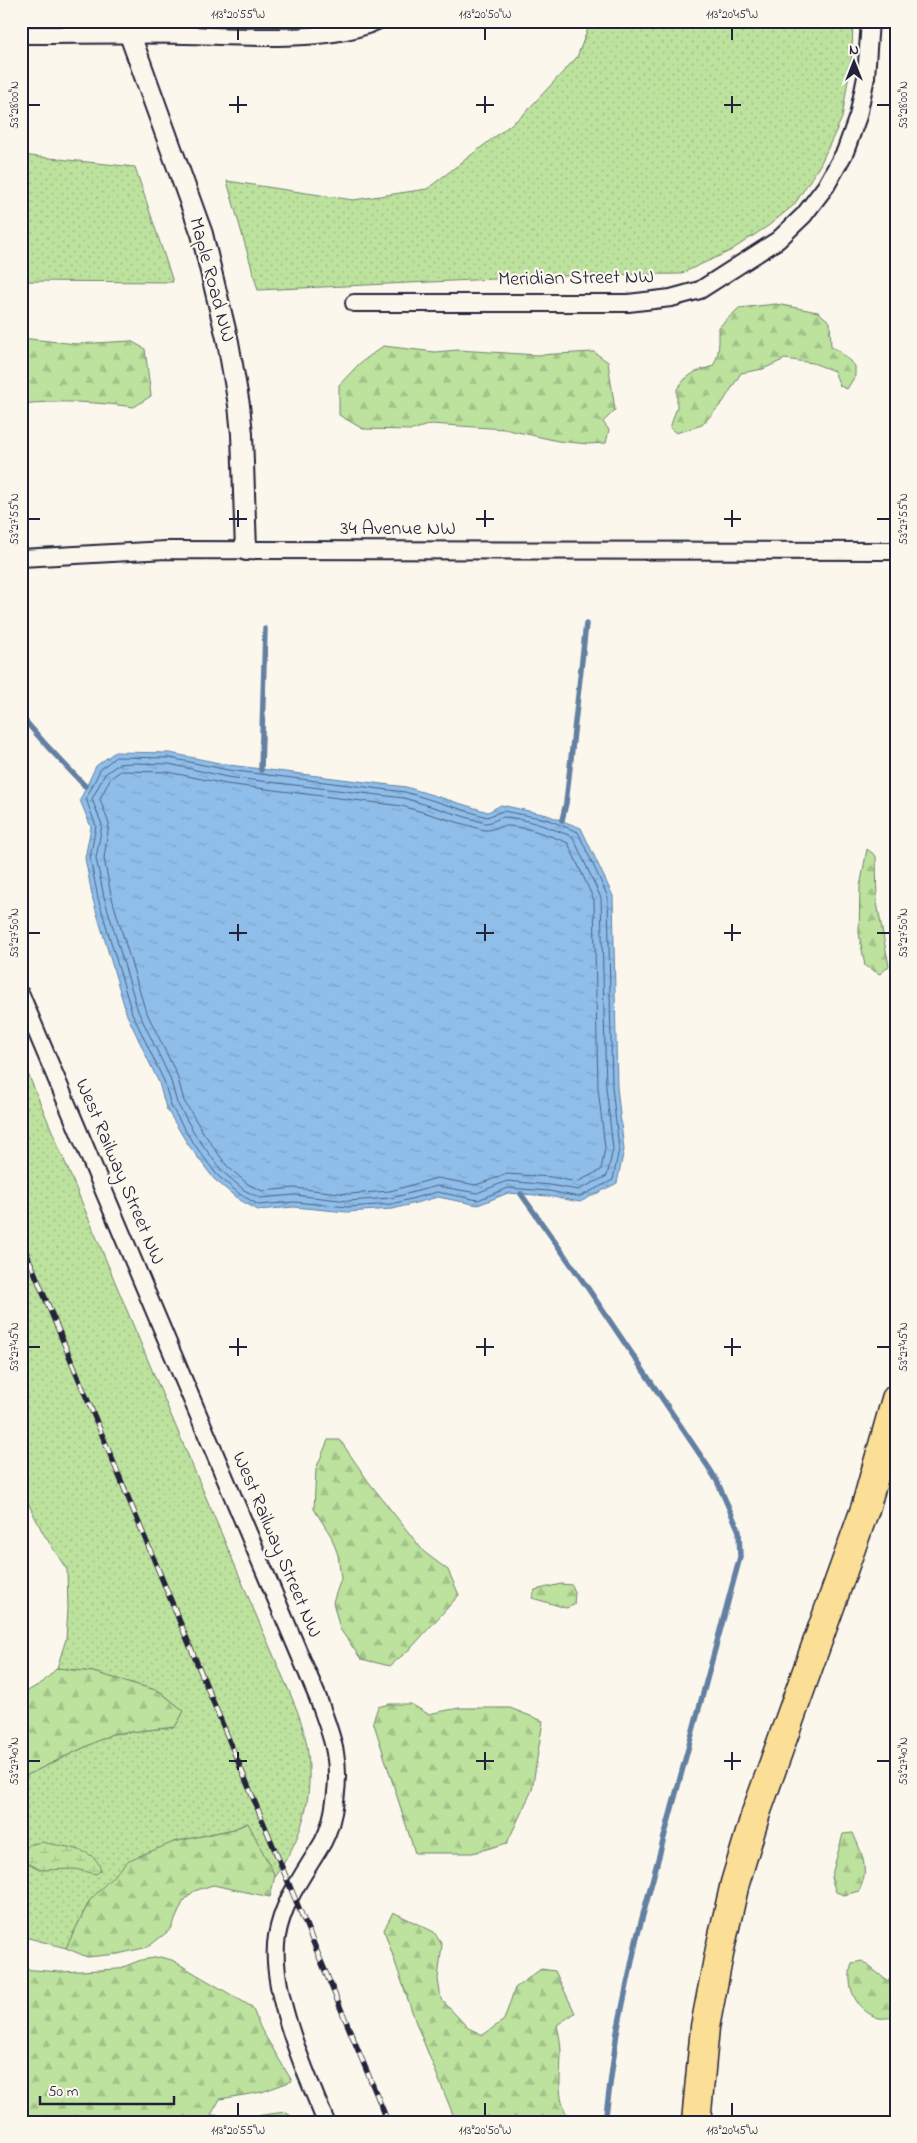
<svg xmlns="http://www.w3.org/2000/svg" width="917" height="2143" font-family="'Indie Flower',sans-serif">
	<defs>
		<pattern id="grass-dots" width="8" height="8" patternUnits="userSpaceOnUse" patternTransform="scale(1.25)"><rect width="8" height="8" fill="#bce29d"/><path d="M2 2h.1M6 6h.1" fill="none" stroke="#a1c288" stroke-width="1.8" stroke-linecap="round"/></pattern>
		<pattern id="forest-firs" width="22" height="20" patternUnits="userSpaceOnUse" patternTransform="scale(1.25)"><rect width="22" height="20" fill="#bce29d"/><path d="M5 1l3.5 6h-7zM16 11l3.5 6h-7z" fill="#a1c288"/></pattern>
		<pattern id="wetland-marsh" width="20" height="14" patternUnits="userSpaceOnUse" patternTransform="scale(1.25)"><rect width="20" height="14" fill="#bce29d"/><path d="M1 5h8M5 5V1M11 12h8M15 12V8" fill="none" stroke="#a1c288"/></pattern>
		<pattern id="water-ripples" width="26" height="14" patternUnits="userSpaceOnUse" patternTransform="scale(1.25)"><rect width="26" height="14" fill="#8ebee9"/><path d="M2 4q2-2 4 0t4 0M15 11q2-2 4 0t4 0" fill="none" stroke="#7aa3c9"/></pattern>
	</defs>
	<rect width="100%" height="100%" fill="#fbf7ec"/>
	<filter id="ink" filterUnits="userSpaceOnUse"><feTurbulence type="fractalNoise" baseFrequency=".02" numOctaves="2"/><feDisplacementMap in="SourceGraphic" scale="10" xChannelSelector="R" yChannelSelector="G"/><feConvolveMatrix kernelMatrix="1 2 1 2 8 2 1 2 1" color-interpolation-filters="sRGB"/></filter>
	<g filter="url(#ink)">
		<g fill="url(#grass-dots)" stroke="#6f826c">
			<polygon points="591,21 853,21 852,54 842,118 820,165 794,205 768,226 730,251 680,274 581,275 258,290 227,181 353,200 427,189 522,116 577,57"/>
			<polygon points="21,155 135,167 173,282 21,281"/>
			<path d="M21 1057C87 1214 152 1372 219 1528 238 1572 256 1616 275 1659 287 1688 302 1715 307 1746 314 1796 304 1836 275 1876L247 1823 234 1829 174 1842 90 1900 66 1948 21 1936V1781L27 1775 112 1734 175 1727 184 1711 159 1691 93 1672 57 1668 66 1639 68 1609 67 1570 43 1533 21 1489Z"/>
		</g>
		<g fill="url(#forest-firs)" stroke="#6f826c">
			<path d="M776 304 818 312 830 322 831 347 838 350 855 366V376L847 389 840 386 834 371 813 363 785 359 763 369 741 373 723 402 702 425 676 433 670 428 677 407V389L685 379 695 372 713 366C720 354 719 341 719 327L739 308Z"/>
			<path d="M21 338 76 344 131 341 145 349 151 396 134 407C97 402 59 400 21 404Z"/>
			<polygon points="383,346 435,352 458,350 537,355 594,352 608,362 615,410 603,422 609,430 606,443 588,444 558,441 504,429 431,424 412,430 363,429 339,415 339,385 359,364"/>
			<polygon points="867,849 876,856 877,903 889,966 880,974 865,966 859,933 860,887"/>
			<polygon points="328,1440 340,1440 368,1481 424,1552 448,1570 459,1595 412,1647 390,1666 361,1659 340,1629 333,1602 341,1579 338,1555 331,1536 314,1509 316,1469"/>
			<polygon points="561,1584 572,1585 575,1592 574,1605 566,1608 532,1598 535,1590"/>
			<polygon points="57,1668 93,1672 159,1691 184,1711 175,1727 112,1734 27,1775 21,1781 21,1695 43,1682"/>
			<polygon points="389,1704 411,1704 428,1714 459,1708 510,1708 543,1721 532,1790 507,1843 473,1853 415,1853 373,1721 378,1707"/>
			<polygon points="248,1823 275,1876 270,1897 213,1885 194,1891 183,1902 171,1929 148,1947 118,1954 87,1957 66,1948 90,1900 129,1860 174,1842 234,1829"/>
			<path d="M853 1833C862 1854 870 1869 859 1891L844 1895 836 1892 831 1878 843 1834Z"/>
			<path d="M393 1912 434 1932 442 1945 438 1979 441 1999 468 2028 483 2035 504 2020 515 1988 541 1969 555 1971 575 2013 557 2025C559 2034 561 2043 561 2053 561 2076 555 2102 572 2122H456L416 2023 384 1930Z"/>
			<polygon points="160,1957 172,1960 252,2007 261,2029 292,2081 262,2092 220,2099 211,2115 249,2117 285,2112 294,2118 295,2122 21,2122 21,1969 61,1972 118,1969 141,1960"/>
			<path d="M862 1961 888 1981 892 1975H896V2017C891 2017 884 2019 879 2018 855 2011 845 1985 852 1963Z"/>
		</g>
		<path fill="url(#wetland-marsh)" stroke="#6f826c" d="M41 1842C62 1847 96 1847 101 1870L96 1874 75 1869 41 1870 26 1862 24 1853 28 1845Z"/>
		<polygon fill="url(#water-ripples)" stroke="#6380a3" points="115,752 170,753 229,765 406,787 488,812 501,805 547,815 581,828 613,896 617,1087 624,1150 617,1183 580,1202 548,1196 508,1193 478,1205 438,1197 393,1209 347,1212 294,1207 258,1210 238,1199 214,1179 187,1143 166,1108 159,1083 127,1015 93,900 85,858 91,827 80,800 96,766"/>
		<g fill="none" stroke-linecap="round" stroke-linejoin="round">
			<g stroke="#4d6081" stroke-width="1">
				<polygon points="116,757 170,758 228,770 405,792 487,817 503,811 546,819 578,832 608,897 612,1087 619,1149 613,1180 579,1197 549,1191 508,1188 478,1200 437,1192 392,1204 348,1207 294,1202 259,1205 241,1195 217,1175 191,1140 171,1106 164,1081 132,1013 98,898 90,858 96,826 86,799 100,770"/>
				<path d="M135 763 169 764 227 777 404 798 485 823C493 823 497 818 504 817 521 817 557 830 573 837L601 898 606 1087 613 1149 607 1176 578 1190 550 1185 507 1181 477 1193 437 1186 391 1198 348 1201 295 1195 260 1198 244 1190 222 1171 196 1136 177 1103 170 1078 138 1011 104 897 96 858 102 825 92 799 105 774 119 764Z"/>
				<path d="M121 771 168 772 226 784 402 806 484 830C492 831 499 825 507 826 527 827 549 835 568 843L594 900 598 1088 605 1148 601 1170 577 1182 551 1177 507 1174 476 1185 437 1178 390 1191 348 1194 295 1188 262 1191 248 1184 227 1166 203 1132 184 1101 177 1075 145 1009 111 895 104 858 109 824 100 799 110 779Z"/>
			</g>
			<g stroke="#6380a3" stroke-width="5.5">
				<polyline points="21,716 47,746 85,786"/>
				<polyline points="261,770 265,629"/>
				<polyline points="562,820 566,803 586,624"/>
				<polyline points="521,1194 587,1287 709,1468 717,1481 739,1531 740,1557 637,1937 617,2032 605,2122"/>
			</g>
			<defs>
				<g id="minor">
					<path d="M21 35C76 35 130 34 185 35 239 36 329 44 377 21"/>
					<polyline points="354,303 628,303 671,298 700,290 778,240 804,215 826,186 845,152 858,116 866,77 870,21"/>
					<polyline points="21,558 166,550 896,551"/>
					<path d="M21 995 318 1698C324 1716 332 1734 335 1753 340 1777 335 1820 323 1842 305 1873 283 1900 277 1936 268 1988 306 2074 326 2122"/>
				</g>
				<polyline id="tertiary" points="125,21 202,234 228,342 239,405 242,434 246,550"/>
				<polyline id="motorway" points="696,2122 705,2027 720,1949 735,1883 756,1813 865,1509 896,1399"/>
			</defs>
			<use href="#minor" stroke="#22223b" stroke-width="20"/>
			<use href="#tertiary" stroke="#22223b" stroke-width="24"/>
			<use href="#motorway" stroke="#22223b" stroke-width="31"/>
			<use href="#minor" stroke="#fbf7ec" stroke-width="16"/>
			<use href="#tertiary" stroke="#fbf7ec" stroke-width="20"/>
			<use href="#motorway" stroke="#fbdf96" stroke-width="28"/>
			<defs>
				<polyline id="rail" points="21,1240 388,2122"/>
			</defs>
			<use href="#rail" stroke="#22223b" stroke-width="5.5"/>
			<use href="#rail" stroke="#fbf7ec" stroke-width="4" stroke-dasharray="11" stroke-linecap="butt"/>
		</g>
	</g>
	<path fill="none" stroke="#22223b" stroke-width="2" d="M238 28V40M485 28V40M732 28V40M238 96V113M485 96V113M732 96V113M28 105H40M229 105H247M476 105H494M724 105H741M877 105H890M238 510V527M485 510V527M732 510V527M28 519H40M229 519H247M476 519H494M724 519H741M877 519H890M238 924V941M485 924V941M732 924V941M28 933H40M229 933H247M476 933H494M724 933H741M877 933H890M238 1338V1356M485 1338V1356M732 1338V1356M28 1347H40M229 1347H247M476 1347H494M724 1347H741M877 1347H890M238 1752V1770M485 1752V1770M732 1752V1770M28 1761H40M229 1761H247M476 1761H494M724 1761H741M877 1761H890M238 2103V2116M485 2103V2116M732 2103V2116"/>
	<g text-anchor="middle" dominant-baseline="central" stroke-width="4.5" stroke-linejoin="round" paint-order="stroke">
		<g font-size="20" fill="#22223b" stroke="#fbf7ec">
			<text transform="translate(576 279) rotate(-1)">Meridian Street NW</text>
			<text transform="translate(211 280) rotate(75)">Maple Road NW</text>
			<text x="398" y="529">34 Avenue NW</text>
			<text transform="translate(119 1172) rotate(67)">West Railway Street NW</text>
			<text transform="translate(276 1545) rotate(67)">West Railway Street NW</text>
		</g>
	</g>
	<rect width="917" height="2143" fill="none" stroke="#fbf7ec" stroke-width="55"/>
	<g transform="translate(854 62)" stroke="#fbf7ec" stroke-width="4" paint-order="stroke">
	<path d="M0-4L9 19L0 12L-9 19Z" fill="#22223b"/>
	<text y="-8" font-size="14" font-weight="bold" text-anchor="middle" fill="#22223b">N</text>
	</g>
	<path d="M40 2096v8h134v-8" fill="none" stroke="#22223b" stroke-width="2.5"/>
	<text x="48" y="2096" font-size="15" fill="#22223b" stroke="#fbf7ec" stroke-width="4" paint-order="stroke">50 m</text>
	<rect x="28" y="28" width="862" height="2088" fill="none" stroke="#22223b" stroke-width="2"/>
	<g font-size="12" text-anchor="middle" fill="#22223b">
		<text x="238" y="18">113°20'55"W</text>
		<text x="485" y="18">113°20'50"W</text>
		<text x="732" y="18">113°20'45"W</text>
		<text transform="translate(14 105) rotate(-90)" y="4">53°28'00"N</text>
		<text transform="translate(903 105) rotate(-90)" y="4">53°28'00"N</text>
		<text transform="translate(14 519) rotate(-90)" y="4">53°27'55"N</text>
		<text transform="translate(903 519) rotate(-90)" y="4">53°27'55"N</text>
		<text transform="translate(14 933) rotate(-90)" y="4">53°27'50"N</text>
		<text transform="translate(903 933) rotate(-90)" y="4">53°27'50"N</text>
		<text transform="translate(14 1347) rotate(-90)" y="4">53°27'45"N</text>
		<text transform="translate(903 1347) rotate(-90)" y="4">53°27'45"N</text>
		<text transform="translate(14 1761) rotate(-90)" y="4">53°27'40"N</text>
		<text transform="translate(903 1761) rotate(-90)" y="4">53°27'40"N</text>
		<text x="238" y="2134">113°20'55"W</text>
		<text x="485" y="2134">113°20'50"W</text>
		<text x="732" y="2134">113°20'45"W</text>
	</g>
</svg>
